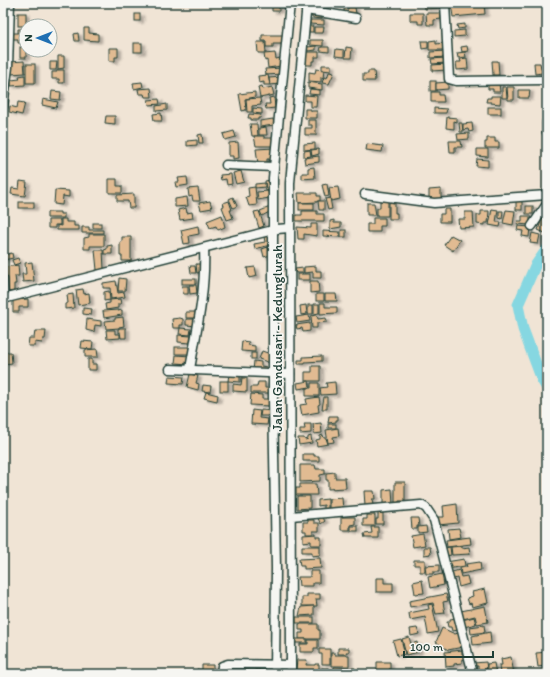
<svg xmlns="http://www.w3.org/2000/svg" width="550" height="677" font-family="Itim,sans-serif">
	<defs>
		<filter id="shadow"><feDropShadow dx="3.5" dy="2" stdDeviation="1" flood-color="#0004"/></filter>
	</defs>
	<rect width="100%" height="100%" fill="#f0e4d5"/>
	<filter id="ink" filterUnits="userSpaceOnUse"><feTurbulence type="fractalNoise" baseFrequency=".025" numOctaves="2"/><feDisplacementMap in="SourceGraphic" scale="8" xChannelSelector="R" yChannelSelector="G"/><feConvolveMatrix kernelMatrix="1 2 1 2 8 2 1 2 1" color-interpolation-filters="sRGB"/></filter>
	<g filter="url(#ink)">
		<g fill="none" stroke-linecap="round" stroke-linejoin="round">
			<polyline stroke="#86d7e1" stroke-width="11" points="547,249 535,266 518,305 523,329 542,380 547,388"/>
		</g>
		<g fill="#e1bb92" stroke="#1f3d34" filter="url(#shadow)">
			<polygon points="424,3 439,3 440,8 425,9"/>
			<polygon points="451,3 462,3 463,7 475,6 474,3 484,3 485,14 453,17"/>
			<polygon points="272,4 287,4 287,7 279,7 279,11 272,11"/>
			<polygon points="348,7 355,7 356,14 344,14 344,9 348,9"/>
			<rect x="18" y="13" width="8" height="13"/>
			<polygon points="312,13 322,14 322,19 312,18"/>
			<polygon points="410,13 423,13 423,24 418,24 418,21 410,21"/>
			<polygon points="426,13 440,13 441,19 434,20 434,25 427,25"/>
			<rect x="135" y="14" width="5" height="7"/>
			<polygon points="310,20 324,20 324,25 310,24"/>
			<polygon points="465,24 465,28 458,29 457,25"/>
			<rect x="309" y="26" width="4" height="6"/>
			<polygon points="314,27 324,27 323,33 314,33"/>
			<polygon points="84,28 89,28 89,33 98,34 98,41 84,40"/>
			<polygon points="18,29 26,29 26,34 24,34 24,37 26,38 26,43 18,43 18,39 13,39 13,33 18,33"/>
			<polygon points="465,30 465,36 454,37 454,31"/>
			<polygon points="78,33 79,41 75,41 74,34"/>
			<polygon points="262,35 284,35 284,44 273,44 273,47 266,47 266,41 262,41"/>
			<polygon points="310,40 323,40 323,46 310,45"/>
			<polygon points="436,40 436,44 444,43 444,50 429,50 429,41"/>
			<polygon points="421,41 428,41 428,48 422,49"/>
			<polygon points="257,42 265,42 266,53 258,53"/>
			<rect x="134" y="43" width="8" height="9"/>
			<polygon points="316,46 316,50 308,51 307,47"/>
			<polygon points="467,46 468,51 462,52 461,47"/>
			<rect x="20" y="47" width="6" height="11"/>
			<polygon points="321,47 329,47 329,52 320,51"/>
			<polygon points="346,47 352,48 351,58 345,58"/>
			<polygon points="109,48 118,48 118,57 115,57 115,61 109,61"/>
			<polygon points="336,49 344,50 344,57 335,56"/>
			<polygon points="446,51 446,57 430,58 430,52"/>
			<polygon points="306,52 319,52 319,57 315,57 315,61 312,61 312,65 306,65"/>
			<polygon points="465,52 466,57 458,58 457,53"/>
			<polygon points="275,53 276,59 280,58 281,66 268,68 267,60 265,61 264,54"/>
			<polygon points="58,56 64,56 64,68 58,69"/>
			<polygon points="445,58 446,63 432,64 431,59"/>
			<polygon points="467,58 468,69 457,70 456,62 461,62 460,59"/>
			<polygon points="24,61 25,73 11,74 10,62"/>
			<polygon points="492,61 498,61 499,75 493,75"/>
			<polygon points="50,62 57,62 56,70 50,70"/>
			<polygon points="534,63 540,63 542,73 535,74"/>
			<rect x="26" y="64" width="9" height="19"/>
			<polygon points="446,64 446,70 432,71 432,65"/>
			<polygon points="322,65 331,65 331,71 322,70"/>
			<polygon points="282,68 282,74 266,75 265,69"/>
			<polygon points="316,69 324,70 323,78 321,77 321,82 309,81 309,72 315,73"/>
			<polygon points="57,70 64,70 64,83 59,83 59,79 52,79 52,72 57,72"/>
			<polygon points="368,71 374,71 375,81 363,81 363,74 368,74"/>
			<polygon points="329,72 334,73 329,84 322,83 324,77 327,78"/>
			<polygon points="25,75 25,85 11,86 11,80 20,79 19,76"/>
			<polygon points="268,75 270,85 264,85 264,82 259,83 258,76"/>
			<polygon points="281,77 280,84 270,85 269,78"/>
			<rect x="430" y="81" width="6" height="10"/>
			<polygon points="142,82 143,87 134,89 133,83"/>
			<polygon points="308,82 322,84 322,90 308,88"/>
			<polygon points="448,82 448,89 436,90 436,83"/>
			<polygon points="488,83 499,83 500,92 493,92 493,89 488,89"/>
			<polygon points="262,86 263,89 272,87 274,95 260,98 258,87"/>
			<polygon points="502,87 506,87 507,98 502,98"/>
			<polygon points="507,87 514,87 514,100 508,100"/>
			<polygon points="151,88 152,97 145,97 144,94 139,94 138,89"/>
			<polygon points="310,89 320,90 320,95 309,94"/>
			<polygon points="519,90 530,90 529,98 519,98"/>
			<polygon points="52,91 61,92 60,100 51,99"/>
			<polygon points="255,92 255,97 245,99 246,110 242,111 239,94"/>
			<polygon points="431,92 439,92 439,95 443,95 444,102 431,102"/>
			<polygon points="305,95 317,96 316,107 311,107 311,101 305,101"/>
			<polygon points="491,96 501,96 500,104 491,103 491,102 486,102 487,98 491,98"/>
			<polygon points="274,97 275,108 266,109 265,104 270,104 269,98"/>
			<polygon points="260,98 261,105 252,106 252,112 247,112 246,99"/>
			<polygon points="43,99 58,102 56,108 42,105"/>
			<polygon points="159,99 160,104 149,105 148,100"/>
			<polygon points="18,102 25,103 22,115 9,112 10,106 17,108"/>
			<polygon points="167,104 167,110 156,111 156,106"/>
			<rect x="488" y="107" width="13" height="7"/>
			<polygon points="253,108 262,109 262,114 253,113"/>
			<polygon points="434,108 447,109 446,113 434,113"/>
			<polygon points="305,109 311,109 311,111 317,111 317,118 305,118"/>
			<polygon points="161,113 162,121 154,121 153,114"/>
			<polygon points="249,114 261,115 260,118 258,118 258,120 251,120 251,118 248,118"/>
			<polygon points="106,116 115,116 115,124 105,123"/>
			<polygon points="447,117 457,118 457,122 454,121 454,129 446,128"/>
			<polygon points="273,119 274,125 260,127 260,121"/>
			<polygon points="308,120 316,120 316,135 305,135 305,128 312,128 312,125 308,125"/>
			<polygon points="459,123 462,123 463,132 460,132"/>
			<polygon points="472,123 473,131 469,132 468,129 463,130 463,124"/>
			<polygon points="250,124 257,124 258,136 252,136"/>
			<polygon points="266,127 267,135 259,135 259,128"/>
			<polygon points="234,131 236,137 225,140 223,134"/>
			<polygon points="469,133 469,139 458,140 457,134"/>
			<polygon points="202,134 203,143 199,143 198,135"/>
			<polygon points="254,136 264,136 264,138 273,138 273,146 256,146"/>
			<polygon points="487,138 495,138 495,142 499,142 499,148 485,148 485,142 487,142"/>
			<polygon points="197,140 197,145 187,146 187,141"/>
			<polygon points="449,141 461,141 462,147 455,147 455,152 450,152"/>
			<polygon points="238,142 239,158 233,159 233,156 229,156 229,143"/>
			<polygon points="315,143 315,149 304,150 304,144"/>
			<polygon points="367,144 383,146 382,152 366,150"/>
			<polygon points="274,148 274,163 269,163 269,159 267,159 267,163 258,164 256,149"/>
			<polygon points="319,149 319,154 312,156 311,150"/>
			<polygon points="477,149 488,149 488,157 477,156"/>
			<polygon points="310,150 311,156 304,157 304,151"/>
			<polygon points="319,156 319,162 305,164 304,158"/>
			<polygon points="477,159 488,160 488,167 476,166"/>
			<polygon points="314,167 315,178 302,179 302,173 308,173 308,168"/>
			<polygon points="241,171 244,182 236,184 233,173"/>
			<polygon points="231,174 232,184 227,185 226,179 221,180 220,175"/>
			<polygon points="187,177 188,185 176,187 175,182 179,182 178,178"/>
			<polygon points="109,179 117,179 117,186 122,186 122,193 109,193"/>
			<polygon points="270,180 272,190 266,191 265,181"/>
			<polygon points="20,181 27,182 25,196 11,194 12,188 19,189"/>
			<polygon points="265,183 265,187 255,188 255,184"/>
			<polygon points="327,184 329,196 325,197 322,185"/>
			<polygon points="255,187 257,205 249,206 246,197 249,196 248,188"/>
			<polygon points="338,187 340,199 331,201 329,188"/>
			<polygon points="198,188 200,201 193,201 192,196 189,197 188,189"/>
			<polygon points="441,189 441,200 429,201 429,190"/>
			<polygon points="55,190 69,191 69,197 63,196 62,205 54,204"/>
			<polygon points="268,191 269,198 258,200 257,192"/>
			<polygon points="298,193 317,193 317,196 320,196 320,201 317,201 317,202 299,203"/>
			<polygon points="134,194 134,208 129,208 128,201 117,201 117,195"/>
			<polygon points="187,197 188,206 175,207 175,199"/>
			<polygon points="233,197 237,206 233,208 229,199"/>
			<polygon points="330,198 332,209 328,210 325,199"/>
			<polygon points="210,201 212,208 201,210 199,203"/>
			<polygon points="229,201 232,210 230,210 233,218 227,220 222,207 224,206 223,203"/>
			<polygon points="318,201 324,201 324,210 319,210"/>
			<polygon points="380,201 388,201 388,216 377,216 377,208 380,208"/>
			<rect x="516" y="201" width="6" height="9"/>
			<rect x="19" y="202" width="15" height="6"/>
			<polygon points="389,202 395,203 395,213 397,213 397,219 389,219"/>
			<rect x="299" y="203" width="15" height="7"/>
			<polygon points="367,203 374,203 376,215 367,215"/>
			<rect x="526" y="206" width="7" height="8"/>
			<polygon points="270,207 271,211 262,216 260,211"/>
			<polygon points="186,208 187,213 192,212 193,218 180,220 178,210"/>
			<polygon points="444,209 450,209 450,222 440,222 440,214 444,214"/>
			<polygon points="492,209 498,210 496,222 501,222 500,227 489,225"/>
			<polygon points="506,210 515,211 513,225 503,223"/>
			<polygon points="259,211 264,226 259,228 254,212"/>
			<polygon points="302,211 317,211 317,214 324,214 324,221 296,221 296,215 302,215"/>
			<polygon points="481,211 489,211 488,223 484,223 484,225 477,224 477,215 481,215"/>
			<polygon points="499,211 503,211 502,219 499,218"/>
			<polygon points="47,212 60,212 60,214 64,214 64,218 47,218"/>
			<polygon points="465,212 473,212 474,227 459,228 458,219 465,219"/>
			<polygon points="222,215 225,227 218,230 216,226 210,228 207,221"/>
			<polygon points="522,216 530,216 530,225 517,224 518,221 522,221"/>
			<polygon points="543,216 547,218 547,229 545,233 538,230"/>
			<polygon points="373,218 385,218 385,226 380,226 380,232 367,232 367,224 373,224"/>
			<polygon points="61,219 66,219 66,222 74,222 74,226 79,226 79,230 57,230 57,225 61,226"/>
			<polygon points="48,220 60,220 60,225 55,225 55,228 48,228"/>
			<polygon points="334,220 334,223 341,223 341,227 330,229 330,221"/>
			<rect x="93" y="223" width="8" height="5"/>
			<polygon points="311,224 317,224 317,236 304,234 304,239 298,239 297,227 311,228"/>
			<polygon points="198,226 199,234 189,236 190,243 184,244 181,230"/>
			<polygon points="518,226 530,227 529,237 522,236 523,231 517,230"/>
			<polygon points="82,227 89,227 89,230 103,230 103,233 82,233"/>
			<rect x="341" y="230" width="5" height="7"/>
			<polygon points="323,231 340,232 340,237 323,236"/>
			<polygon points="532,233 540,235 538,244 530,243"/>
			<polygon points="89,234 104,234 104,246 90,246 90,249 84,249 84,238 89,237"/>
			<polygon points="451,235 460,240 453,251 444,245"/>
			<polygon points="268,236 270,245 255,249 254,244 265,242 264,237"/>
			<polygon points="122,237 131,237 131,261 122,261 122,256 120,256 120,242 122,242"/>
			<polygon points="112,245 112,254 104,254 104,250 107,249 107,246"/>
			<polygon points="268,247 270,255 264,257 262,249"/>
			<polygon points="95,250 103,250 104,269 97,270"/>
			<polygon points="12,253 13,258 4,260 3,255"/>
			<polygon points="18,258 20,263 14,265 12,260"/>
			<polygon points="32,262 34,281 23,282 22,274 26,274 25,263"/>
			<polygon points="196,264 202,264 203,272 197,273"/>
			<polygon points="18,265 19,276 15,276 16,284 14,284 14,291 8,292 5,267"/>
			<polygon points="190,266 195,266 196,273 191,273"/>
			<polygon points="316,266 316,271 321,271 321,278 313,278 313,272 304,273 304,267"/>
			<polygon points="255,267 257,276 249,278 247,268"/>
			<polygon points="303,268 303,273 296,273 295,269"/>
			<rect x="297" y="274" width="13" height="6"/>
			<polygon points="119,278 126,279 125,291 118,291"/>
			<rect x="182" y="279" width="14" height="5"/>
			<polygon points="116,281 118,293 124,292 125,297 111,299 110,288 103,288 103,283"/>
			<polygon points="310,281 318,281 319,292 310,293"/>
			<polygon points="189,285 196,285 197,293 190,294"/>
			<polygon points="182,286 188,286 188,294 183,294"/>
			<polygon points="83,289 84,294 89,293 90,303 78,305 76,290"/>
			<polygon points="109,291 110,300 104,301 104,292"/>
			<polygon points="73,294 74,308 65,309 65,304 68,303 67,295"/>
			<rect x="316" y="294" width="8" height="7"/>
			<polygon points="325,294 336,294 337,301 325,301"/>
			<polygon points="28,299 28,307 19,307 19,312 13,312 13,300"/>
			<polygon points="120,299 121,304 118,304 118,308 106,310 105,304 110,303 110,300"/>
			<polygon points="320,303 325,303 325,307 337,307 337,313 320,314"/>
			<polygon points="314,304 319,304 319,313 314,314"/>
			<polygon points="306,305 307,314 301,315 300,306"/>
			<rect x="308" y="305" width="5" height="9"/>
			<polygon points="83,308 92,309 91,315 83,314"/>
			<polygon points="118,310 118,311 122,310 122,315 104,318 103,311"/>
			<rect x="186" y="312" width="12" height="6"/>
			<polygon points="309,315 310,321 297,323 296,317"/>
			<polygon points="317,315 318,319 326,318 327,322 317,323 317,328 312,328 311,316"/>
			<polygon points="123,317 124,326 119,327 119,328 106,329 105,321 115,320 115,318"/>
			<polygon points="180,318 183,319 183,325 180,325 180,328 173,328 172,319"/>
			<polygon points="87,319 101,321 101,326 95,325 94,332 86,330"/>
			<polygon points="186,319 197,319 197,326 186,325"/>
			<polygon points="310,323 310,331 303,332 302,328 297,329 296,325"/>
			<polygon points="120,328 126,328 126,338 121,338 120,332 118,333 118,329"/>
			<polygon points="180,328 191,329 190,335 179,334"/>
			<polygon points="106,330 115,330 115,334 120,334 120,338 107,339"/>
			<polygon points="35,331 46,331 45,339 43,339 42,343 35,342 35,346 28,346 29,338 34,338"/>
			<polygon points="178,335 191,336 190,343 178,342"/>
			<polygon points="82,341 93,342 92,349 81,348"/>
			<polygon points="242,341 249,342 248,345 255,346 255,352 241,351"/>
			<rect x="175" y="347" width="14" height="7"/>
			<polygon points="97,349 98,357 85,357 85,350"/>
			<polygon points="262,351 273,355 270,363 259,359"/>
			<polygon points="4,352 11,352 12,363 5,364 5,361 3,361"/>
			<rect x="251" y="353" width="5" height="6"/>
			<polygon points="176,355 190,356 189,364 175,363"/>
			<polygon points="322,356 322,361 305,362 305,364 298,364 298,360 303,360 303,357"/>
			<polygon points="88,359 92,359 92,364 96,364 96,370 88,370"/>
			<polygon points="254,361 261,362 261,366 267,367 267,373 253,371"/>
			<polygon points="312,366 320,366 320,381 305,381 305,372 312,372"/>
			<polygon points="190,374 198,376 196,383 199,384 198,390 187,387"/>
			<polygon points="229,374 240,375 240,382 228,381"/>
			<polygon points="169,376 184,377 183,384 168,383"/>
			<polygon points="242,378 247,378 247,392 233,391 233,384 241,385"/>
			<rect x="220" y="381" width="8" height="10"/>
			<polygon points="309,381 310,387 298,389 297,383"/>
			<polygon points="258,382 265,382 265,388 270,388 269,393 251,393 251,387 257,387"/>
			<polygon points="335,382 336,394 321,395 320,388 327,387 326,383"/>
			<polygon points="311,383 319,383 319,396 306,396 306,388 311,388"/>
			<polygon points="203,385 211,386 210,392 202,391"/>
			<polygon points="206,392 218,395 217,401 204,398"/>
			<polygon points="251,394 262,395 262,399 269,399 269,406 250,405"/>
			<polygon points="319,397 320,404 318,405 319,412 302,415 300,405 307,404 306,399"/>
			<polygon points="324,397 327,397 327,409 322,409"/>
			<polygon points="252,410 260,411 259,418 268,419 267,425 251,424"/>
			<polygon points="261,410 274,411 273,416 260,416"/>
			<polygon points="329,416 338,416 338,420 336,420 336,422 328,423"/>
			<polygon points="321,423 322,433 314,434 313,424"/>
			<polygon points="304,424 311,424 311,433 300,434 300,429 305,429"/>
			<rect x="328" y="424" width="8" height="4"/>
			<polygon points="338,428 339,436 333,437 334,442 328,443 326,430"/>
			<polygon points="323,435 324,438 326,438 328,444 317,446 316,440 320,439 320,436"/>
			<polygon points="311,436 312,443 299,445 298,438 304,438 305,440 308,439 308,437"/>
			<polygon points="303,454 314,454 314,456 319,456 319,461 303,461"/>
			<polygon points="300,465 315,465 316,469 325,469 325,474 320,475 320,481 300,482"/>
			<polygon points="335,472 335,478 345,478 346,488 328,489 328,480 326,480 326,473"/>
			<polygon points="395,482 405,482 405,501 399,501 399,504 395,504"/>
			<polygon points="300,484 316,484 317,495 296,495 296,488 300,488"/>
			<polygon points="392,489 393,505 383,505 383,490"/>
			<polygon points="364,491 374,491 375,499 372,499 373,505 365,506"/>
			<polygon points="297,496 310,496 310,508 297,509"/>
			<polygon points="342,498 343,510 329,511 329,499"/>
			<polygon points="328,499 328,509 324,509 324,505 318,506 318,500"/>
			<polygon points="457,504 458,523 438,525 437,517 444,517 443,506"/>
			<polygon points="378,513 383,513 383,524 376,524 376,519 378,519"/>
			<polygon points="321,515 325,521 321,524 317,517"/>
			<polygon points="367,515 375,515 375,526 363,526 363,519 367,519"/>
			<polygon points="341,517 355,517 355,524 350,525 350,530 341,530"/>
			<polygon points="411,518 418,518 419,526 417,526 417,529 412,529"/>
			<polygon points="308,520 314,520 314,523 319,523 319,531 313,531 313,534 306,534 306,531 303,531 303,522 308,522"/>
			<rect x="351" y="526" width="7" height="5"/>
			<polygon points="426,526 427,532 418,533 418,527"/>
			<polygon points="371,527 378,527 378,538 365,538 364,534 372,533"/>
			<polygon points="459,528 461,537 449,539 448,529"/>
			<polygon points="316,534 316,537 321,537 321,545 311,545 311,541 303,542 303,535"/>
			<polygon points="423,534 425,545 413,547 411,536"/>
			<polygon points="470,537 471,544 447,547 446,540"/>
			<polygon points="302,546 320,546 320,555 312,556 312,552 302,552"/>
			<polygon points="462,546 462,548 469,547 470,554 452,555 451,547"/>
			<polygon points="424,547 430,547 431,554 424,555"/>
			<polygon points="450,547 451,555 446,556 445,548"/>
			<polygon points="320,558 321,568 304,569 304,566 300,566 299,559"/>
			<polygon points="464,559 465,566 447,569 446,562"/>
			<polygon points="414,560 425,560 425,572 420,572 420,565 414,565"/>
			<polygon points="480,562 481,570 461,574 460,568 467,567 466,564"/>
			<polygon points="439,565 439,572 433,572 433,574 426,574 425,566"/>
			<polygon points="459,570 461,577 467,576 469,584 459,587 457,578 451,580 449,573"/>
			<polygon points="310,571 319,571 319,583 313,583 313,586 299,586 298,577 310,577"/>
			<polygon points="442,574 444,585 430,588 428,577"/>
			<polygon points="376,578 384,578 384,583 393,583 393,592 376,592"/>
			<polygon points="422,580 424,593 415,594 413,582"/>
			<polygon points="485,589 488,603 472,607 471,603 469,604 467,598 473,596 472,592"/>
			<polygon points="307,594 320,594 320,599 316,599 317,606 302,606 302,597 307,597"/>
			<polygon points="446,594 448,601 443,602 445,613 436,614 433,603 410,607 409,601"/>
			<polygon points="432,604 438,632 428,634 425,617 410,620 409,613 429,609 428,605"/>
			<polygon points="314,606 314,615 299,616 301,607"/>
			<polygon points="485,606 488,622 477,624 475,616 463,619 461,611"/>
			<rect x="296" y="617" width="18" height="6"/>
			<polygon points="474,617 476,624 464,627 462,620"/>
			<polygon points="456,618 459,630 452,631 451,627 448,627 447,622 450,622 450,619"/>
			<polygon points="299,624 318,624 318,630 320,630 320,639 299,639 299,633 303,633 303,630 299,630"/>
			<polygon points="484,625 485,632 471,634 470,627"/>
			<polygon points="417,628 419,634 411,636 410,629"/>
			<polygon points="442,628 455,634 461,632 463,647 448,650 436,642"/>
			<polygon points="490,632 491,643 473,645 472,636"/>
			<polygon points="409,637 411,644 417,642 419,652 406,655 402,639"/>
			<rect x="295" y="639" width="12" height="4"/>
			<polygon points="401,639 405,654 397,656 393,641"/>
			<polygon points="308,640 318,640 318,648 314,648 314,652 300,652 300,644 308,644"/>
			<polygon points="338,648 349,648 349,652 346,652 347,654 338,654"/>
			<polygon points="319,649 330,649 330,664 322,664 322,654 319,654"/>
			<polygon points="462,650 462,654 466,654 466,659 462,660 462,663 454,664 454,666 446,667 445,652"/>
			<polygon points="547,652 547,673 546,673 545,666 538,667 536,653"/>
			<polygon points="331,653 335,653 335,655 349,655 349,666 331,666"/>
			<polygon points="511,657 514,674 500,674 499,665 502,665 501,659"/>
			<polygon points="297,660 307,660 306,665 315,665 315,664 319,664 319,671 296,670"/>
			<polygon points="377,662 390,662 390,671 386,671 386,674 377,674"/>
			<polygon points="486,662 487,669 478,670 478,666 474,666 474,663"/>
			<polygon points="494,663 496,674 482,674 481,671 487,670 487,664"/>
			<polygon points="202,665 213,665 213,674 197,674 197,669 202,670"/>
			<polygon points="334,667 355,668 355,672 351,672 351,674 334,674"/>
			<rect x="322" y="668" width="6" height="4"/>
			<polygon points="256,669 259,669 259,674 251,674 251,672 256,672"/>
			<rect x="236" y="671" width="12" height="3"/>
		</g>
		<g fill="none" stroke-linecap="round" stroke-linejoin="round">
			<defs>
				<g id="minor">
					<polyline points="445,3 449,79 456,81 547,80"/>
					<polyline points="306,10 356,18"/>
					<polyline points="3,107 8,67 10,3"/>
					<polyline points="547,122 547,132"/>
					<polyline points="226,165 274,167"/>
					<polyline points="365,194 434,203 547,195"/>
					<polyline points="532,226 547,204"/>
					<polyline points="3,279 4,299"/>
					<polyline points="3,299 277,229 289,228"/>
					<polyline points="170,369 290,374"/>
					<path d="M190 369C197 329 206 289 204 248"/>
					<polyline points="291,516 421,505 426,508 434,520 473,674"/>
					<polyline points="221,674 222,666 228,664 291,665"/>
					<polyline points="275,674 276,568 273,397 273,178 290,3"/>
					<polyline points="291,674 290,183 307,3"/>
				</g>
			</defs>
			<use href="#minor" stroke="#1f3d34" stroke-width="11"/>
			<use href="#minor" stroke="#f6f6f2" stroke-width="8"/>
		</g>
	</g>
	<g text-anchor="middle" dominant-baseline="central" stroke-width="3.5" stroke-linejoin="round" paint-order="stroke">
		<g font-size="14" fill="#1f3d34" stroke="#f6f6f2">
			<text transform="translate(277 338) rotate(-90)">Jalan Gandusari - Kedunglurah</text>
		</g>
	</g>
	<rect width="550" height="677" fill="none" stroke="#f6f6f2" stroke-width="16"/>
	<rect x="8" y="8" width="534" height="661" fill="none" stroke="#1f3d34" stroke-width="1.5" filter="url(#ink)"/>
	<g transform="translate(38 38) rotate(270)"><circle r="19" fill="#f6f6f2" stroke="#a0aca6"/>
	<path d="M0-3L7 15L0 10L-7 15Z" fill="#1f6fb2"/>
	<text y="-6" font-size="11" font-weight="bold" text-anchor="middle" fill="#1f3d34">N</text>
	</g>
	<path d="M404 651v6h89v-6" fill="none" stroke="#1f3d34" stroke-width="2"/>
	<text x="410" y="651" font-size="12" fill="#1f3d34" stroke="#f6f6f2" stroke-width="3" paint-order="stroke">100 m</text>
</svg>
